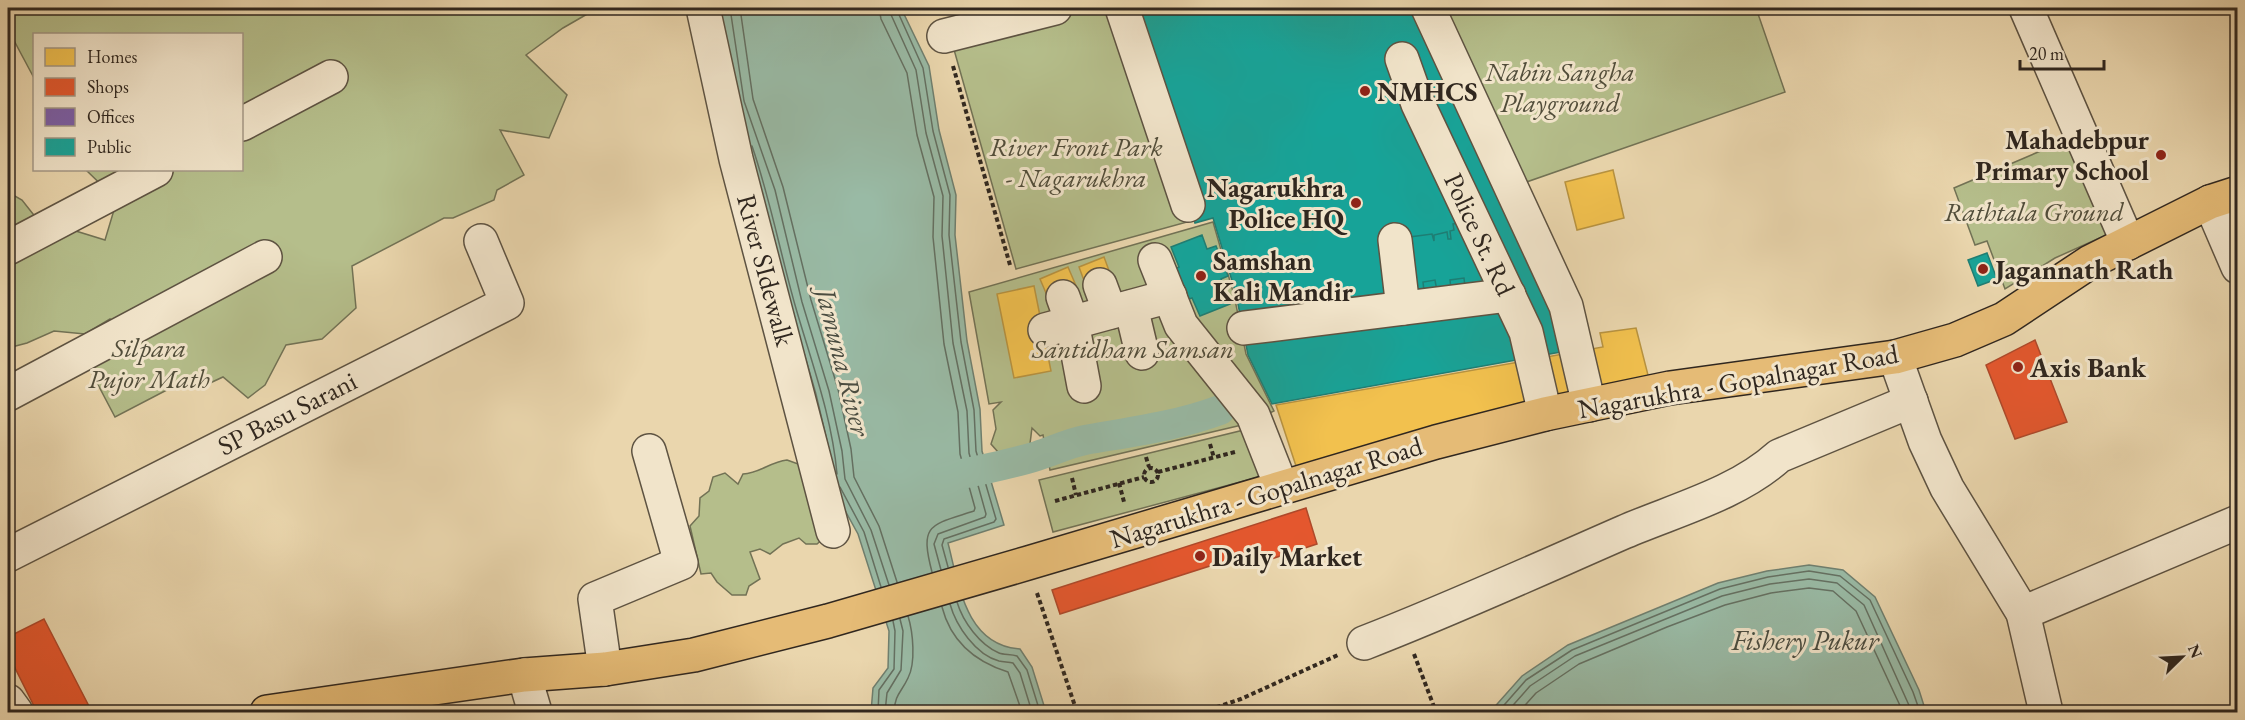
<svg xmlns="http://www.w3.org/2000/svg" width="2245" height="720" font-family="'EB Garamond',serif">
	<rect width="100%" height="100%" fill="#ead6ad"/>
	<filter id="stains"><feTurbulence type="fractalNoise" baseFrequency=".00333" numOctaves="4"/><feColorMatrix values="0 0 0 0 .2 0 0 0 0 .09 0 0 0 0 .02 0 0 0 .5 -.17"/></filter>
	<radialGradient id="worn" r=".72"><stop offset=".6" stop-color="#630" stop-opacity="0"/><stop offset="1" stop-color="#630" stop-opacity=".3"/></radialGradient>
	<g fill="#b5be8b" stroke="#727255" stroke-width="1.5">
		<polygon points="10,8 596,8 596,9 563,28 526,55 567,95 549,138 500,130 524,175 497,190 494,200 453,218 444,218 352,266 356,308 322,339 286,345 265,385 248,398 223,377 197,389 186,380 115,417 85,360 131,335 110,319 85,334 54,331 27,343 8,348 8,192 22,200 37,219 105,240 117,200 86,170 242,170 242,34 34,34 34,78 10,33"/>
		<polygon points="1074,8 1117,8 1187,222 1016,269 951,39"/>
		<polygon points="1435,8 1756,8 1785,92 1518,185"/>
		<polygon points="2071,138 2113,232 2055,258 2005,289 1987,241 1975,245 1954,188"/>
		<path d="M1213 222 1234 295 1246 354 1274 411 1246 424 1050 470 1043 435 1040 436 1032 428C1029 447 1032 465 1005 460L991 444 996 429 993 410 1001 402 989 404 969 292Z"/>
		<polygon points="1248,429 1259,477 1053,532 1039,480"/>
		<path d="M787 460 798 464 821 461 825 537 817 544H806L799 538 783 544 770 554 760 549 750 552 760 579 749 586 746 595H732L717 582 711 573 701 574 690 526 699 516 700 498 709 491 713 477 725 473 738 484 743 474C760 473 770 462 787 460Z"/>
	</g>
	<g fill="#99baa5" stroke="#6f7f6f" stroke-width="1.5">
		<path d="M717 8H901L929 66 939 130 956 195 955 235 967 341 980 409 982 451 1004 525 948 543C959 586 966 645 1020 649L1032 667 1046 712H871L873 688 888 668 889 631 858 534 842 505 816 394 731 104Z"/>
		<polygon points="1809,565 1843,570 1875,597 1919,690 1926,712 1490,712 1522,676 1568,645 1718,583 1767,571"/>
	</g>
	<g fill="#f2c14e" stroke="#b89340" stroke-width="1.5">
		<polygon points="1613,170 1624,218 1577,230 1565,182"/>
		<polygon points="1382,241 1390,290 1306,298 1307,309 1294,311 1293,301 1286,302 1282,270 1290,270 1289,258 1311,256 1312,248"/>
		<polygon points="1104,257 1111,276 1086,286 1079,267"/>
		<polygon points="1277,261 1284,308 1241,313 1235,276 1240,275 1238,267"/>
		<polygon points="1068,267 1077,288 1049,300 1040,279"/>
		<polygon points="1034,286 1051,371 1014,378 997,294"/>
		<polygon points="1636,328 1649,379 1297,469 1276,405 1603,347 1600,333"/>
	</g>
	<g fill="#e4572e" stroke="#ae492a" stroke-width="1.5">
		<polygon points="2035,340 2067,422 2015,439 1986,365"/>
		<polygon points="1306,508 1317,544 1265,561 1260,550 1060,614 1052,590"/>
		<polygon points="44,619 92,712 37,712 8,654 8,637"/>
	</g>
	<polygon fill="#7b5ea7" stroke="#644e7e" stroke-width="1.5" points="1391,59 1408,106 1325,135 1308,87"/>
	<g fill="#17a398" stroke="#1e7e74" stroke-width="1.5">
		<polygon points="1128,8 1433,8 1583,348 1272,404 1248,355 1236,294 1213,218 1195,223"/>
		<polygon points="1486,219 1496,282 1465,287 1464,278 1450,280 1451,289 1437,291 1435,280 1423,282 1424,291 1404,294 1402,238 1432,234 1434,241 1434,235 1447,232 1448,239 1451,239 1450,231 1454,230 1453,224"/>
		<polygon points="1202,235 1207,249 1216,246 1228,276 1221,279 1230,304 1200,316 1192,298 1184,301 1172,270 1179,267 1171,247"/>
		<polygon points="1987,253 1997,279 1978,286 1968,260"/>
	</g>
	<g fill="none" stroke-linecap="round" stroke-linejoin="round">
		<g stroke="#647062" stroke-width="1.5">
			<polyline points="730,8 744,101 775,190 802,302 829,391 842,451 845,479 871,530 889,585"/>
			<polyline points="740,8 753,99 783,187 811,300 838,389 851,449 854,477 879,526 897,582"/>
			<path d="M879 8 881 19 907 73 917 135 934 197 933 237 944 344 958 412 960 454 975 508 974 511C931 525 919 523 932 572"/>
			<polyline points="888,8 916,70 926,133 943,196 942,236 953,343 967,411 969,453 986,514 985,517 938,534 934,544 941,570"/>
			<polyline points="896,8 923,68 933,131 950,195 949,235 961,342 974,410 976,451 996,519 994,522 944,539 942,545 948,567"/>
			<path d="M752 146C770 198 780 252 795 305 811 361 832 416 837 474"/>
			<polyline points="840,487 864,532 881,587"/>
			<path d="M957 602C963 622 980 645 999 653 1004 655 1011 654 1017 656L1027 670 1040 712"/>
			<path d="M950 604C956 626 976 655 999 661 1004 662 1009 662 1013 663L1020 673 1032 712"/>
			<path d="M942 607C951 642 976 662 1008 672L1022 712"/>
			<polyline points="878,712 879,690 894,669 895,631 893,621"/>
			<polyline points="885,712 887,693 901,670 903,631 900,619"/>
			<path d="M894 712C895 694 901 693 908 678 916 663 913 632 908 616"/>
			<polyline points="1498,712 1526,680 1572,650 1720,589 1768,577 1809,571 1840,576 1870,600 1913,692 1920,712"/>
			<polyline points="1507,712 1530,686 1575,656 1722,596 1770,584 1809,579 1837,583 1864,605 1912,712"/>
			<polyline points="1519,712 1536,693 1579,664 1667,627 1725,605 1771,593 1809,588 1833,591 1856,611 1903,712"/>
		</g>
		<path stroke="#99baa5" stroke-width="30" d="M947 477C977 471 1008 465 1037 456 1053 451 1069 443 1085 440 1130 432 1177 426 1220 410"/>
		<defs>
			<g id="minor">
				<polyline points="703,8 736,159 833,531"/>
				<polyline points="1122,8 1188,205"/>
				<polyline points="1428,8 1566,306 1589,405"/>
				<polyline points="2026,8 2128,243"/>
				<polyline points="944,36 1055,8"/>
				<polyline points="1402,59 1418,104 1526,332 1545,414"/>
				<polyline points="242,124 331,77"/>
				<polyline points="2210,202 2238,267"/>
				<polyline points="1395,240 1403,308"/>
				<polyline points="8,248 156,170"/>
				<polyline points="1155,260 1181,325 1253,415 1281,486"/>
				<polyline points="1100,285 1110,312"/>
				<polyline points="1063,297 1072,322 1084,386"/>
				<polyline points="1131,307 1142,353"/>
				<polyline points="1244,328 1509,295"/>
				<polyline points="1045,330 1170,296"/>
				<polyline points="1895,357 1925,441 1947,488 2023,613 2046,712"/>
				<polyline points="8,394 265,257"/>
				<polyline points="8,555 507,303 481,241"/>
				<polyline points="2023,613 2238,522"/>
				<path d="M1364 643C1452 609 1537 570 1624 532 1675 510 1737 494 1779 456L1911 401"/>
				<polyline points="605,669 595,599 681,563 649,451"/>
				<polyline points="524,675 535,712"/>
				<polyline points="8,701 16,712"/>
			</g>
			<polyline id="major" points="267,712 524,675 605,669 694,655 828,621 1028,563 1436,442 1545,414 1670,388 1895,357 1955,340 2004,319 2090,262 2210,202 2238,193"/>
		</defs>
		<use href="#minor" stroke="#5e5342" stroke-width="36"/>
		<use href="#major" stroke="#30271f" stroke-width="36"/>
		<g stroke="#30271f" stroke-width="4" stroke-dasharray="4.5 3" stroke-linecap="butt">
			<polyline points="953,66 1010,265"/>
			<polyline points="1210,444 1214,458"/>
			<polyline points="1146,457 1149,467"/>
			<circle cx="1151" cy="475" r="7"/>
			<polyline points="1158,472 1235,452"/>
			<polyline points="1072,478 1076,495"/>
			<polyline points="1119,483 1124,502"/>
			<polyline points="1055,501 1144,477"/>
			<polyline points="1037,593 1077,712"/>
			<polyline points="1414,654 1436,712"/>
			<polyline points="1080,712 1089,709"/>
			<polyline points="1202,712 1241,699 1338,655"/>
		</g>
		<use href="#minor" stroke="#f1e4ca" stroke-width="33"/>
		<use href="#major" stroke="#e5bb76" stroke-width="33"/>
	</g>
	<g fill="#8f2418" stroke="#f1e4ca" stroke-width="2">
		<circle cx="1365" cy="91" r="6"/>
		<circle cx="2161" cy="155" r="6"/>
		<circle cx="1356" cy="203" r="6"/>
		<circle cx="1983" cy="269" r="6"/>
		<circle cx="1201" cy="276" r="6"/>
		<circle cx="2018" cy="367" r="6"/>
		<circle cx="1200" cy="556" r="6"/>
	</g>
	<g text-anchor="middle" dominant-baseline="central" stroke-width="6" stroke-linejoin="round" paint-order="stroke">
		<g font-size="27" font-style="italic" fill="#514d3a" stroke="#f1e4ca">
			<text x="1560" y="71">Nabin Sangha<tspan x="1560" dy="31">Playground</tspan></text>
			<text x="1076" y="146">River Front Park<tspan x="1076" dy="31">- Nagarukhra</tspan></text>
			<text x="2034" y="211">Rathtala Ground</text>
			<text x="149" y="347">Silpara<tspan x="149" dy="31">Pujor Math</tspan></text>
			<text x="1133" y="348">Santidham Samsan</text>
		</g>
		<g font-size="27" font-weight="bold" fill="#30271f" stroke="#f1e4ca" text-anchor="start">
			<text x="1377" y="91">NMHCS</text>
			<text x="2149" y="139" text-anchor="end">Mahadebpur<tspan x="2149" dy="31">Primary School</tspan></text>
			<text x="1344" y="187" text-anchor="end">Nagarukhra<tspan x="1344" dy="31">Police HQ</tspan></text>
			<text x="1213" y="260">Samshan<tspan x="1213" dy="31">Kali Mandir</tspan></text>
			<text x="1995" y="269">Jagannath Rath</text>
			<text x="2030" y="367">Axis Bank</text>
			<text x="1212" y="556">Daily Market</text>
		</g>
		<g font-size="27" fill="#30271f" stroke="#f1e4ca">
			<text transform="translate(1480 234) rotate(65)">Police St. Rd</text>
			<text transform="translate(766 270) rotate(75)">River SIdewalk</text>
			<text transform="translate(1738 381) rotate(-10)">Nagarukhra - Gopalnagar Road</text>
			<text transform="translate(287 413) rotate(-27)">SP Basu Sarani</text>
			<text transform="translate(1266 492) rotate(-17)">Nagarukhra - Gopalnagar Road</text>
		</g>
		<g font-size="28" font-style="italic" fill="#4a4c40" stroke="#f1e4ca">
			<text transform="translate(844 362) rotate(76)">Jamuna River</text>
			<text x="1805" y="640">Fishery Pukur</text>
		</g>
	</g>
	<rect width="2245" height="720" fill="none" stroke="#ead6ad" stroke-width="30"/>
	<rect x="9" y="9" width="2227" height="702" fill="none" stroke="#30271f" stroke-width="3"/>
	<rect x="15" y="15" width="2215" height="690" fill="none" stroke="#30271f" stroke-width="1.5"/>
	<rect x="33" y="33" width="210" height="138" fill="#f1e4ca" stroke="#a49886" stroke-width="1.5"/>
	<rect x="45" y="48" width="30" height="18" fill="#f2c14e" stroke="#a49886" stroke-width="1.5"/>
	<text x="87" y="63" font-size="18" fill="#30271f">Homes</text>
	<rect x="45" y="78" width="30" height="18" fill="#e4572e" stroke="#a49886" stroke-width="1.5"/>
	<text x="87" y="93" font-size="18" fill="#30271f">Shops</text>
	<rect x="45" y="108" width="30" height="18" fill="#7b5ea7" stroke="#a49886" stroke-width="1.5"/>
	<text x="87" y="123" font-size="18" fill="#30271f">Offices</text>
	<rect x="45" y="138" width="30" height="18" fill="#17a398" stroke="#a49886" stroke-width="1.5"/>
	<text x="87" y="153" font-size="18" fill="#30271f">Public</text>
	<g transform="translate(2182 657) rotate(66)" stroke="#f1e4ca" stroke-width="4.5" paint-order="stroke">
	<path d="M0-4.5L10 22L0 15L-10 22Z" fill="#30271f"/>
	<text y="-9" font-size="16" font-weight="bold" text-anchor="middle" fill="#30271f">N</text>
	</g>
	<path d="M2020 60v9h84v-9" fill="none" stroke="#30271f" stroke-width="3"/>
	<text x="2029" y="60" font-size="18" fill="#30271f" stroke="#f1e4ca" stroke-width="4.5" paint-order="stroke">20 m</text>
	<rect width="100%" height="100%" filter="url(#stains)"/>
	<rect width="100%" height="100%" fill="url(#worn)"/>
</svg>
